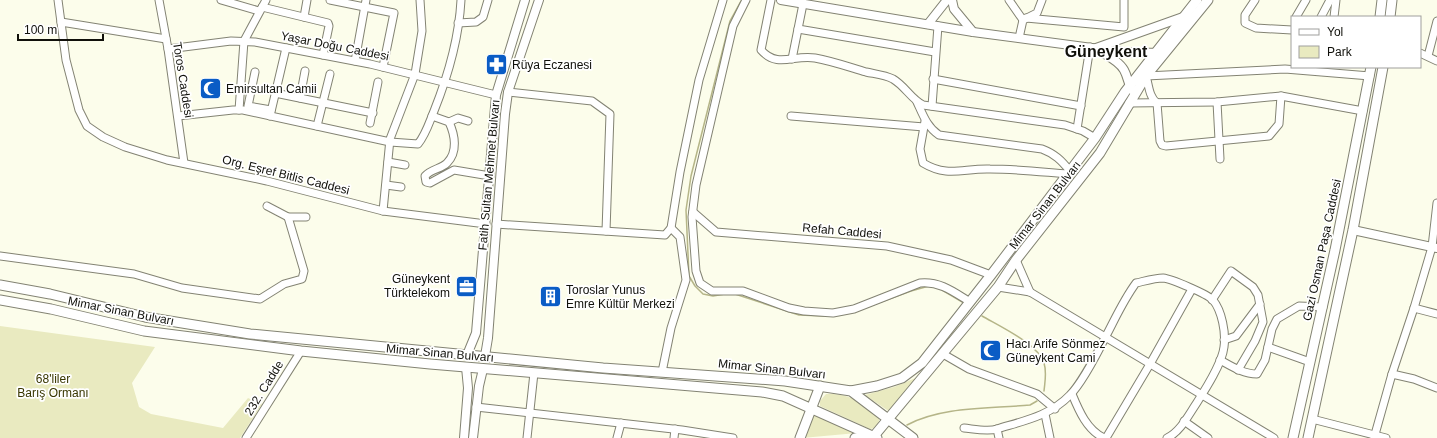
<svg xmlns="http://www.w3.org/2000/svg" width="1437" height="438" font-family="Helvetica,sans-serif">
	<rect width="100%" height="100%" fill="#fcfdeb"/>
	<g fill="#e9eac0">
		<polygon points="0,326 155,347 132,383 139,407 151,414 223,428 248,398 262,404 240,438 0,438"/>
		<polygon points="918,377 890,412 865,395 894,387"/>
		<path d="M826 394C850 393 860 402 879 415V421L875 428 870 429 820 406V401Z"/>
		<polygon points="811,414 857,433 802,438"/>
	</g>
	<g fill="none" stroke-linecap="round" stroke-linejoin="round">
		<g stroke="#b5b588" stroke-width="1.5">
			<polyline points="942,290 964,303"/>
			<polyline points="725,294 713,296 703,294 695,286 689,276 686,210 691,176 730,21 741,1"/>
			<polyline points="735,294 799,315 824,316"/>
			<polyline points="870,306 911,291 929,286"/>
			<polyline points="837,315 846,314"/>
			<path d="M982 316C999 326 1038 344 1044 363 1047 372 1045 381 1044 391"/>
			<path d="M907 425C943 406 990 409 1030 405L1037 401"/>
		</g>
		<defs>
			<g id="minor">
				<polyline points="58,0 66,60 79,110 87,126 103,137 125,147 167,160 267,181 383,211 486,224"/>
				<polyline points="159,0 168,49 184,163"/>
				<polyline points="221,0 259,11"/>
				<polyline points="330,0 394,13 383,67"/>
				<path d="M746 0 733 26 696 185 692 217 696 271 700 283 712 291H743L789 308 804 311 833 313 854 309 920 283C940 281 954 292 970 302"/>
				<path d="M771 0 761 50C778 69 794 54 815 58 832 61 849 67 866 72 875 74 885 75 893 79 905 86 911 99 923 105L1065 125 1083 131 1095 138"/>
				<polyline points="1009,0 1023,20"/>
				<polyline points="1255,0 1245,15 1245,23 1256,28 1292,30"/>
				<polyline points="262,7 328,23 329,26 323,55"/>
				<polyline points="304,17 307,0"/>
				<polyline points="1296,17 1306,0"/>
				<polyline points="1321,17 1330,0"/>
				<polyline points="1334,17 1336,0"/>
				<polyline points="1026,18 1124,27 1124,0"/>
				<polyline points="61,22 166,39"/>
				<polyline points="458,23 476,22 483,17 488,0"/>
				<polyline points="798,29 935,52"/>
				<polyline points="1019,38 1023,20 1037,13 1042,0"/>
				<polyline points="168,49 231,41 255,42 370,64 496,95"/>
				<polyline points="1420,53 1437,61"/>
				<polyline points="1428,56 1437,21"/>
				<polyline points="792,59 803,4"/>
				<polyline points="355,61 366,0"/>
				<polyline points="255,72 248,106 271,110"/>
				<path d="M1145 73C1149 83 1148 96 1157 103L1160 141 1162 145 1166 146 1269 136 1279 124 1281 96"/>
				<polyline points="1146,76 1285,69 1370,76"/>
				<polyline points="933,79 1081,106"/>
				<polyline points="508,92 592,101 610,114 606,231"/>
				<polyline points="275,93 373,113"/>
				<polyline points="300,98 305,71"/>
				<path d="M917 102C923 115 927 127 939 135L1042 149C1055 154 1061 160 1070 171"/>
				<polyline points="1217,102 1220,159"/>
				<polyline points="1129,103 1217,102 1281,96 1363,111"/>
				<polyline points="932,106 938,26"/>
				<polyline points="239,110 244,41 266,0"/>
				<path d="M178 116 233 110H243L390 142 418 144C426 134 429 123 434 111 448 76 459 38 461 0"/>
				<polyline points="270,116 286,48"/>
				<path d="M432 116 449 122C455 135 458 152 447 163 441 169 431 169 425 176L426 182 430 183 454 170 490 176"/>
				<polyline points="791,116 924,127"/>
				<path d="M925 121 920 149 923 163C948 178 963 168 990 169 1016 169 1042 172 1068 174"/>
				<polyline points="449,122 458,118 468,121"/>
				<polyline points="370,123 378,82"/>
				<polyline points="317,126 330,74"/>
				<polyline points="1077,129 1090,47"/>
				<polyline points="388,162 405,165"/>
				<polyline points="386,185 401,187"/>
				<polyline points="267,206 288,217 306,217"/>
				<polyline points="383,211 390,139 415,74 422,31 420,0"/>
				<polyline points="693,212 716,232 887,246 951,260 991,275"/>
				<polyline points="496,224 665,235 671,228 680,172 699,80 723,0"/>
				<polyline points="0,256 134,274 182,288 260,299 284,284 302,279 304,271 288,217"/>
				<polyline points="1016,260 1030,292"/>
				<polyline points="998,287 1030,292 1274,438"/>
				<polyline points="1212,300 1231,271 1253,287 1258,295 1263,322 1255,341 1238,370"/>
				<polyline points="1414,308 1437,314"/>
				<polyline points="1224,340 1236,336 1260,304"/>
				<polyline points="1268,347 1310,362"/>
				<polyline points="943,354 969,369 1037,394 1055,409"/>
				<path d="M1220 360C1231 366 1243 374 1257 374L1265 360 1272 329 1277 319 1299 306 1323 307"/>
				<polyline points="662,372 671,328 686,280 680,237 671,228"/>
				<polyline points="1392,374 1414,379 1437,388"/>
				<path d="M1072 394C1079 411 1087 430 1104 438"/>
				<polyline points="476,407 682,430 733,438"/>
				<polyline points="1045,414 1050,438"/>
				<polyline points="1312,419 1386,438"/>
				<polyline points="1184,421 1208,438"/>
				<path d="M964 428C974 429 988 432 997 429 1023 421 1050 416 1070 395 1081 384 1099 350 1106 336 1116 317 1124 299 1136 283 1145 281 1155 278 1163 278 1172 279 1207 294 1213 300 1222 311 1226 333 1224 347 1222 364 1205 390 1196 404 1188 416 1180 432 1167 438"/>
				<polyline points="997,429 999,438"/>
				<polyline points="246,438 301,351"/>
				<polyline points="527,438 534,373"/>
				<polyline points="617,438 621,423"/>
				<polyline points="674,438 675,429"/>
				<polyline points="1106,438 1150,364 1192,289"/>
				<polyline points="1374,438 1392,374 1414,308 1432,247 1437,203"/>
			</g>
			<g id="tertiary">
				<polyline points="781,0 973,32 1122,52 1160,53"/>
				<polyline points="952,0 954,9 973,32"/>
				<polyline points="928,24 947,0"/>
				<polyline points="1096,48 1183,17"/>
				<path d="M1098 50C1106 55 1119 61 1124 70 1128 77 1128 85 1133 91"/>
				<polyline points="1353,230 1437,248"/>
				<polyline points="467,355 476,333 496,95 525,0"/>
				<polyline points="485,356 488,338 505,114 508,92 539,0"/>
				<polyline points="464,438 468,388 466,367"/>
				<polyline points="473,438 479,386 483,369"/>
			</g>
			<g id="secondary">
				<polyline points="1380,17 1382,0"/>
				<polyline points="1390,17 1392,0"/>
				<polyline points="0,285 50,294 145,317 250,334 603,368 785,381 851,391 913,438"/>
				<polyline points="0,300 51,309 144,331 301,351 430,364 762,392 783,396 877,438"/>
				<polyline points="851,391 877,386 902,378 922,363 991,275 1095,138 1125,92 1197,0"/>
				<polyline points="800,438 820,386"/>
				<polyline points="855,438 874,436 998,287 1016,260 1100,153 1146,76 1208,0"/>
				<polyline points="1293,438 1335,250 1371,67"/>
				<polyline points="1308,438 1353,230 1383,67"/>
			</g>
		</defs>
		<use href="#minor" stroke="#838373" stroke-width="9"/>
		<use href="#tertiary" stroke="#838373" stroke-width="10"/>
		<use href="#secondary" stroke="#838373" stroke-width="11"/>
		<use href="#minor" stroke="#fff" stroke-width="7"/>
		<use href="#tertiary" stroke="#fff" stroke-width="8"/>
		<use href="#secondary" stroke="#fff" stroke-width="9"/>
	</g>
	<defs>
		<symbol id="pharmacy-square" viewBox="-11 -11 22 22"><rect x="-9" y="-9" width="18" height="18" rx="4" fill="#0a5cc5" stroke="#fff"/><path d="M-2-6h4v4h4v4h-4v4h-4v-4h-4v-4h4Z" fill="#fff"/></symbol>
		<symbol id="mosque-square" viewBox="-11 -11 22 22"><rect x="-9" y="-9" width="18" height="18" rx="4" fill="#0a5cc5" stroke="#fff"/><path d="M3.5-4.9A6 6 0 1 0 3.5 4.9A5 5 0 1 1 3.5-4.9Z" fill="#fff"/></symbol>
		<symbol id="office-square" viewBox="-11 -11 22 22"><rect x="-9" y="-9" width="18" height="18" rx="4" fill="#0a5cc5" stroke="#fff"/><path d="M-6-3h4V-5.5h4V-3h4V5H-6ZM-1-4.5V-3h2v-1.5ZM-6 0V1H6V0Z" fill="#fff"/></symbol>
		<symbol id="building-square" viewBox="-11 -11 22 22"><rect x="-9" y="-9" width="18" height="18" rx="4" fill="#0a5cc5" stroke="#fff"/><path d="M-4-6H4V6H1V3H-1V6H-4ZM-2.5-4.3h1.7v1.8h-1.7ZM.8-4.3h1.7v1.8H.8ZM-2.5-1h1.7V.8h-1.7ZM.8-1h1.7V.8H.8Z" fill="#fff"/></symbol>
	</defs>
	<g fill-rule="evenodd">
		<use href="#pharmacy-square" x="484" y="52" width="25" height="25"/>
		<use href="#mosque-square" x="198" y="76" width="25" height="25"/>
		<use href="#office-square" x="454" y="274" width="25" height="25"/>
		<use href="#building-square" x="538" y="284" width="25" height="25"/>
		<use href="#mosque-square" x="978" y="338" width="25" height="25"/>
	</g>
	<g text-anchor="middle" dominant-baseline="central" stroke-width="3.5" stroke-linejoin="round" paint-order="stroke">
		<g font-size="12" fill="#10100a" stroke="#fff">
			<text transform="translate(335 46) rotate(11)">Yaşar Doğu Caddesi</text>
			<text transform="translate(183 80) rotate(81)">Toros Caddesi</text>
			<text transform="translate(286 175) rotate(14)">Org. Eşref Bitlis Caddesi</text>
			<text transform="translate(489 175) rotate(-85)">Fatih Sultan Mehmet Bulvarı</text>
			<text transform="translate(1045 205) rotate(-52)">Mimar Sinan Bulvarı</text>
			<text transform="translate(842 231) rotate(5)">Refah Caddesi</text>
			<text transform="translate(1322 250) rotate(-78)">Gazi Osman Paşa Caddesi</text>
			<text transform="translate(121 311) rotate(11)">Mimar Sinan Bulvarı</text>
			<text transform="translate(440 353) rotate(5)">Mimar Sinan Bulvarı</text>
			<text transform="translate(772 369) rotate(6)">Mimar Sinan Bulvarı</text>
			<text transform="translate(264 388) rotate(-58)">232. Cadde</text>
		</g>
		<g font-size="12" fill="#10100a" stroke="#fff" text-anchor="start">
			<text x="512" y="65">Rüya Eczanesi</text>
			<text x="226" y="89">Emirsultan Camii</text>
			<text x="450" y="279" text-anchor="end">Güneykent<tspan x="450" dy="14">Türktelekom</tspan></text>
			<text x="566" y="290">Toroslar Yunus<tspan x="566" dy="14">Emre Kültür Merkezi</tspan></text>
			<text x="1006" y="344">Hacı Arife Sönmez<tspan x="1006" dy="14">Güneykent Cami</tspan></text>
		</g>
		<g font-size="12" fill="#393700" stroke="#fff">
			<text x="53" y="379">68'liler<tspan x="53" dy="14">Barış Ormanı</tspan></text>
		</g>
		<g font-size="16" font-weight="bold" fill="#10100a" stroke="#fff">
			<text x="1106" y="51">Güneykent</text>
		</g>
	</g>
	<rect x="1291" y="16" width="130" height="52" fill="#ffffff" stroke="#9f9f9d"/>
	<rect x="1299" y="29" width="20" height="6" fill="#ffffff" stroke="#9f9f9d"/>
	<text x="1327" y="36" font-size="12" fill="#10100a">Yol</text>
	<rect x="1299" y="46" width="20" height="12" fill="#e9eac0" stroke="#9f9f9d"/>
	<text x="1327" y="56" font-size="12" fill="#10100a">Park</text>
	<path d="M18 34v6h85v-6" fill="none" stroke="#10100a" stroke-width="2"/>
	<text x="24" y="34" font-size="12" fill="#10100a" stroke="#ffffff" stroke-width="3" paint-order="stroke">100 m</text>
</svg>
